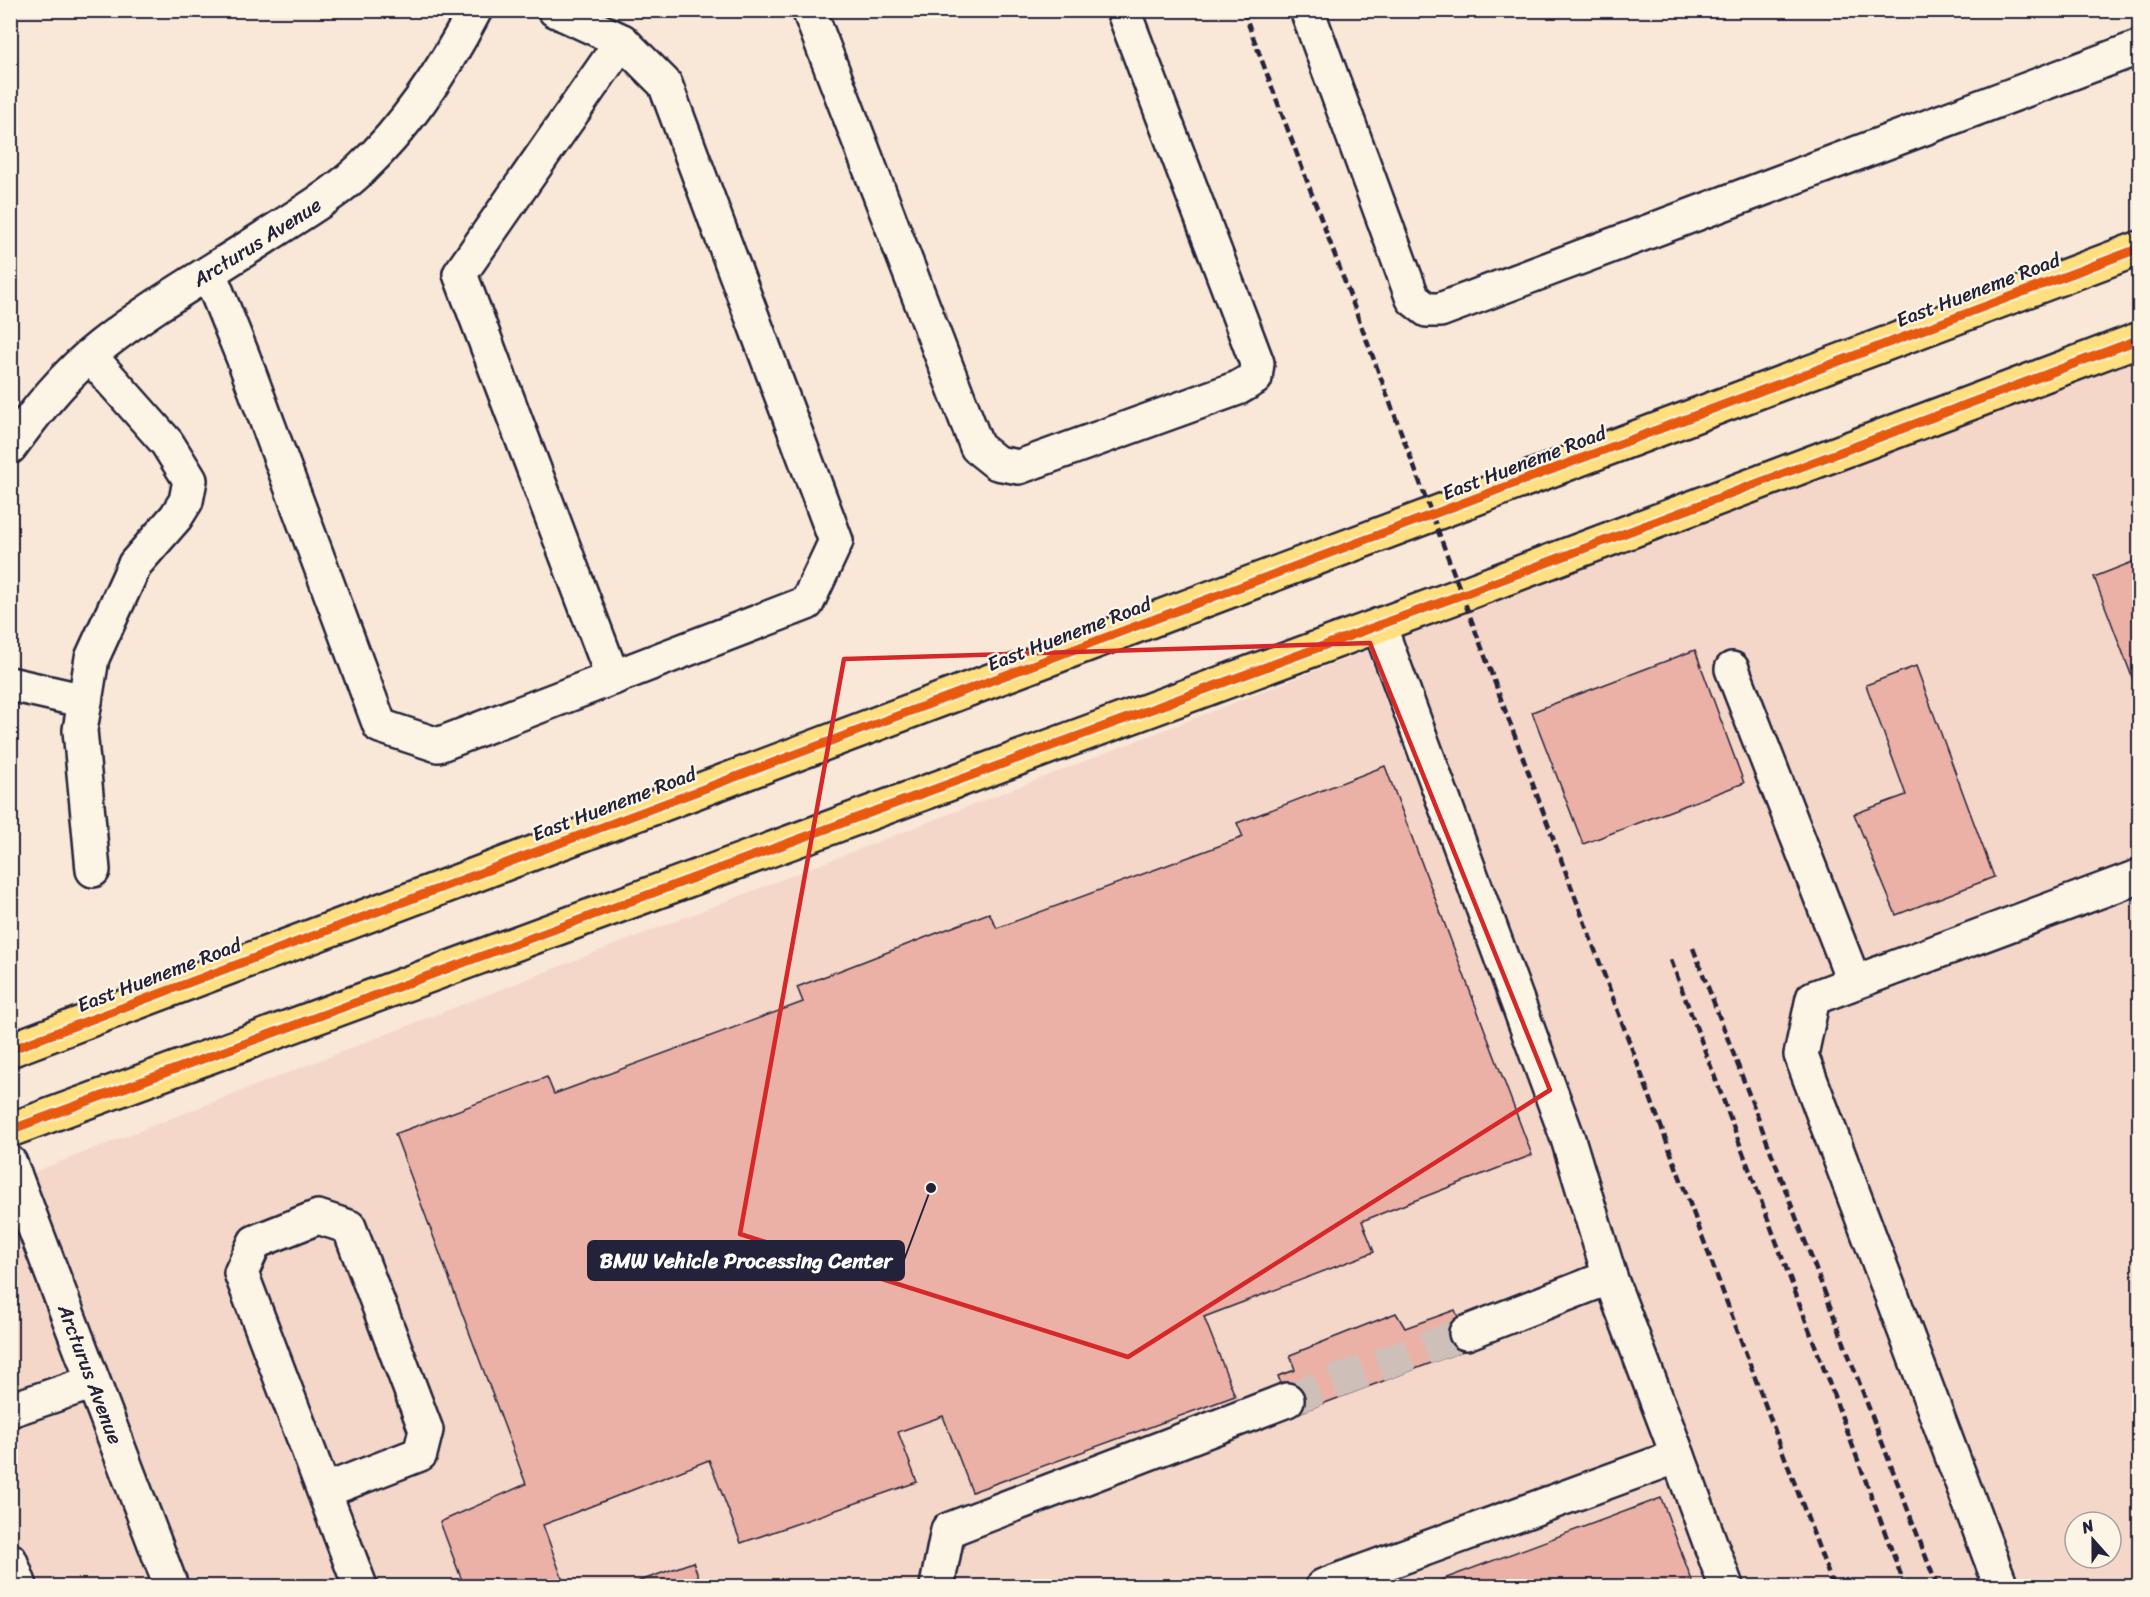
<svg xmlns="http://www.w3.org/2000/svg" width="2150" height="1597" font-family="Sriracha,sans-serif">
	<rect width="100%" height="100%" fill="#f9e7d8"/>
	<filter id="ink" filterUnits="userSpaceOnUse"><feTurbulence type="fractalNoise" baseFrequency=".0167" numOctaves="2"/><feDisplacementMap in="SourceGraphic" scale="12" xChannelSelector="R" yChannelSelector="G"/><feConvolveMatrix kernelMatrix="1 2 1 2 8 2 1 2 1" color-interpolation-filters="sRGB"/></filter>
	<g filter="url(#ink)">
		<path fill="#f5d7c9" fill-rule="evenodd" d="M2139 339V1586H11V1181L1435 624 1461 595ZM2075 1522H2111V1558H2075Z"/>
		<g fill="#ebb1a6" stroke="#22223b" stroke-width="1.5">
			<polygon points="2140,559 2140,698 2094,577"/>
			<polygon points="1695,650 1744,783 1583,844 1532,712"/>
			<polygon points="1916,666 1994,877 1896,915 1854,814 1906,795 1866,685"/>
			<polygon points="1385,766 1532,1155 1362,1221 1374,1252 1204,1317 1235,1396 972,1492 943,1416 898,1432 917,1482 741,1543 709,1460 543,1525 565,1586 464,1586 440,1522 526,1484 395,1134 547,1077 554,1094 803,1002 797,987 989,913 997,928 1243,837 1237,823"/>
			<polygon points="1455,1310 1471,1348 1293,1415 1278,1376 1295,1370 1290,1355 1396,1313 1405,1328"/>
			<polygon points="1661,1498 1694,1586 1425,1586"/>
			<polygon points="693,1562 702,1586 639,1586 637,1582"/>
		</g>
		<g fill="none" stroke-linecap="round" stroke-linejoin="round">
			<polyline stroke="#cec0b9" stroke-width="33" stroke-dasharray="33 16" stroke-linecap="butt" points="1287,1400 1466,1333"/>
			<defs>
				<g id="minor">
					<polyline points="809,10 977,447 997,463 1019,467 1238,388 1255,378 1257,363 1123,10"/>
					<polyline points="1307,10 1413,299 1427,310 1440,310 2140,47"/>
					<polyline points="209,273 243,357 380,726 438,745 807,603 836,541 665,84 622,41 555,10"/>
					<path id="s1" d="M10 447C36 411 66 373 101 346 154 304 213 271 268 235 300 214 334 195 361 169 409 124 445 68 475 10"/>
					<polyline points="1379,625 1568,1139 1610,1277 1678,1456"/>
					<polyline points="1732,669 1854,982"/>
					<polyline points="613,678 460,274 622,41"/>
					<polyline points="10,684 85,701 80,730 93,870"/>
					<polyline points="85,701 92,658 135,564 176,517 186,501 190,480 167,443 90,356"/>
					<path id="s2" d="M10 1163 171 1586"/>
					<polyline points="1466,1333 1610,1277"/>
					<polyline points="10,1410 93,1382"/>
					<polyline points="324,1491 420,1454 426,1430 349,1227 318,1217 255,1242 241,1273 360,1586"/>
					<polyline points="10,1560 20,1586"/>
					<polyline points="937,1586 948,1530 1287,1400"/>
					<polyline points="1323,1586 1678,1456 1726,1586"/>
					<polyline points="2001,1586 1801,1055 1813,998 2140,876"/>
				</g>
				<g id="major">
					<polyline points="10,1050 2140,248"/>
					<polyline points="10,1130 1461,595 2140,339"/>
				</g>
			</defs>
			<use href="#minor" stroke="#22223b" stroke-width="38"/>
			<use href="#major" stroke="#22223b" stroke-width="38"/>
			<use href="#minor" stroke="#fcf5e5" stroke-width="33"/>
			<use href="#major" stroke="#ffdf80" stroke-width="33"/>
			<g stroke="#22223b" stroke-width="4.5" stroke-dasharray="9 4.5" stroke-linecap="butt">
				<polyline points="1243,10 1833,1586"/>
				<polyline points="1693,948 1937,1586"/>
				<polyline points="1671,960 1905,1586"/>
			</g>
			<defs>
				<g id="cycleway">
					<polyline points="10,1050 2140,248"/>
					<polyline points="10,1130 1461,595 2140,339"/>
				</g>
			</defs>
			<use href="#cycleway" stroke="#fcf5e5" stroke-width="13"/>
			<use href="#cycleway" stroke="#e8590c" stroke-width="9"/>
		</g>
	</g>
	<path fill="none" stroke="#d62828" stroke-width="4.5" stroke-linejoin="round" d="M1370 643 1550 1090 1128 1357 740 1234 844 659Z"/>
	<g text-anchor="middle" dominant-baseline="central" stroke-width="5" stroke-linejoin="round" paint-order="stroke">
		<g font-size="20" fill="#22223b" stroke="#fcf5e5">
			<text stroke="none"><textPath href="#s1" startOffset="324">Arcturus Avenue</textPath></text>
			<text transform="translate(1978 290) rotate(-21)">East Hueneme Road</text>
			<text transform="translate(1524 463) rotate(-21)">East Hueneme Road</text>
			<text transform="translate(1069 634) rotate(-21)">East Hueneme Road</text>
			<text transform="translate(614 804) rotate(-21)">East Hueneme Road</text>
			<text transform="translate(159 975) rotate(-21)">East Hueneme Road</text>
			<text stroke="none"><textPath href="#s2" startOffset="226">Arcturus Avenue</textPath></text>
		</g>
	</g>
	<path fill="none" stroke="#22223b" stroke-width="2" d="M931 1188L904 1260"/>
	<circle fill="#22223b" stroke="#fcf5e5" stroke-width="2" cx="931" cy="1188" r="6"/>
	<rect fill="#22223b" stroke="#22223b" stroke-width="2" x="588" y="1241" width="316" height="39" rx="6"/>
	<g font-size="21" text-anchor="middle" font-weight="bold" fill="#fff">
		<text x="746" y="1268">BMW Vehicle Processing Center</text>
	</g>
	<rect width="2150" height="1597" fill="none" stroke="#fcf5e5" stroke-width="36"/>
	<rect x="18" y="18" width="2114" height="1561" fill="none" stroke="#22223b" stroke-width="2" filter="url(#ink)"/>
	<g transform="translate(2093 1540) rotate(339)"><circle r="28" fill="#fcf5e5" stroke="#a5a1a1" stroke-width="1.5"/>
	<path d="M0-4.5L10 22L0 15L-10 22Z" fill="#22223b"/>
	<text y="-9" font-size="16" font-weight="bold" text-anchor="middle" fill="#22223b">N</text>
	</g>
</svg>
